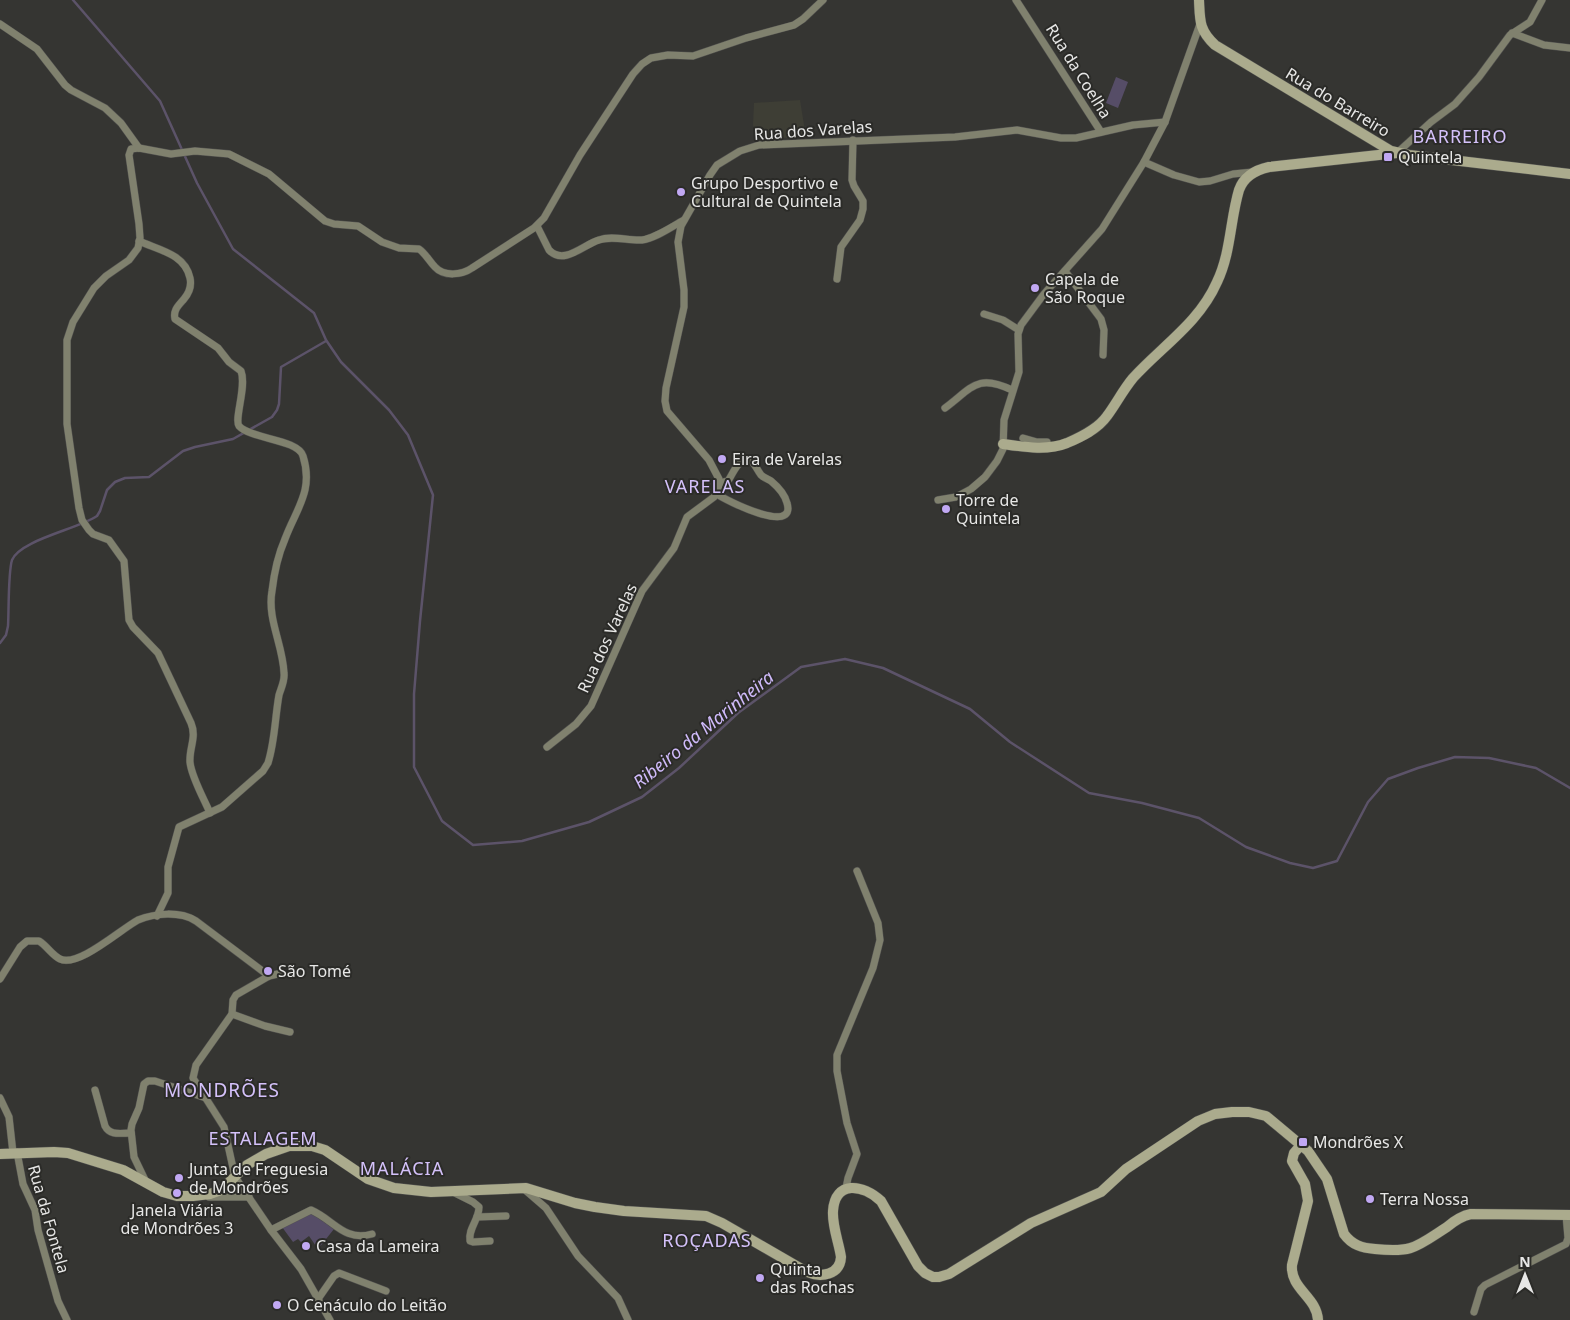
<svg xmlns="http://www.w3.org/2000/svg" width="1570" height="1320" font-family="'Noto Sans',sans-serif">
	<rect width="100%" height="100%" fill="#353532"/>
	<polygon fill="#3e3e35" points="800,100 806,137 756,139 753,125 754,103"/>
	<g fill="#564d67">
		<polygon points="1116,77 1128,82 1118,108 1106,103"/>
		<polygon points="310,1212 334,1229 318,1249 309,1236 301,1242 298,1239 293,1242 282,1227"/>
	</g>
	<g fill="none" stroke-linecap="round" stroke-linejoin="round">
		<g stroke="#5c5369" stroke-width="2.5">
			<polyline points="73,0 160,101 197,183 233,249 314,313 326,340 341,362 389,410 408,435 433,495 420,621 414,694 414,767 442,821 473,845 522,841 589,822 642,797 679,768 738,713 801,667 845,659 883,668 970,709 1010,742 1089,793 1142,803 1199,818 1246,847 1290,863 1313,868 1337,861 1368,802 1388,779 1418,768 1455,757 1489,758 1536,768 1570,788"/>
			<path d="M0 643 6 635 8 626C9 610 8 573 12 560 20 540 78 529 97 516L100 511 107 490 115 482 125 478 149 477 183 451 195 447 233 439 272 417 277 410 279 404 281 367 326 341"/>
		</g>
		<defs>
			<g id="street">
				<polyline points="1016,0 1101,132"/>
				<polyline points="0,24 37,49 65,85 71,90 105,108 121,123 139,148"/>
				<polyline points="1512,33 1544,45 1570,48"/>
				<polyline points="1397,153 1431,122 1455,104 1479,77 1510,35 1530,22 1542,0"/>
				<polyline points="1144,162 1174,175 1199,182 1210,181 1233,174 1253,172"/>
				<path d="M537 226 549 250C564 266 584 244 599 240 612 235 628 241 642 240 656 238 671 227 684 220"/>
				<path d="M139 241C159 250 185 254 190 278 192 287 189 293 184 299 178 306 173 310 175 319L218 348 229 362 241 371C247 386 234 419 239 426 250 439 298 439 303 456 314 491 296 509 285 539 278 555 274 574 272 591 267 619 283 645 284 673 285 681 281 688 279 695 275 717 275 741 268 763L263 771 222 807 179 827 168 867V893L157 916"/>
				<polyline points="1065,271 1101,319 1104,330 1103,355"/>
				<polyline points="837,279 841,247 860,220 863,209 863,201 854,186 852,180 853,140"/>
				<polyline points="984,314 1003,320 1019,330"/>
				<path d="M945 408C972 388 977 373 1012 390"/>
				<polyline points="1023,438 1037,442 1047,442"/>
				<path d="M717 494C725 500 797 536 787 503 785 495 777 486 771 481 768 479 764 478 761 475 757 470 755 464 750 459 737 460 734 472 728 481L720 483"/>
				<polyline points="938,500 956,497 971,489 985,477 997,461 1003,449 1004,420 1019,372 1018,334 1021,325 1044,294 1102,229 1144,162 1165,122 1200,24"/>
				<polyline points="547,747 576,724 591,706 642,591 674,548 687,517 714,497 719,490 719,479 709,460 667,411 665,401 666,388 684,307 684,290 678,242 681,226 710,175 717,165 740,151 759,145 955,137 1017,130 1061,138 1076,138 1133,125 1165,122"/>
				<path d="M210 813C204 799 191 776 190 762 189 748 197 737 191 723L158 653 133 627 129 620 124 561 109 540 93 534 89 530 82 520 79 508 67 424V340L73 322 94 288 106 276 129 260 138 248 140 238 139 224 129 155 131 149 139 148 171 154 195 151 229 154 269 174 325 221 334 224 358 226 382 242 399 248 419 249C426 254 429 261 435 267 444 277 462 275 472 268L534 228 544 218 580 155 633 74 642 64 651 58 668 55 693 56 746 38 794 25 803 19 823 0"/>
				<polyline points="282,973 269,976 236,995 233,1000 232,1014 196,1065 193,1078 224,1127 235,1177 271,1230 301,1269 330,1320"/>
				<path d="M0 979 20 947 27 941H39C47 946 52 955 60 959 78 968 121 929 138 920 155 913 180 911 196 921L269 976"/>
				<polyline points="232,1014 265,1026 290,1032"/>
				<path d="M95 1090 105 1126C110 1136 121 1133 131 1133"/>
				<polyline points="0,1098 9,1117 13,1153"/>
				<polyline points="17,1152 23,1184 35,1210 38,1230 58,1301 67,1320"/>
				<polyline points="146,1182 134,1157 131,1130 132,1124 139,1108 144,1084 148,1081 155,1081 206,1098"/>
				<polyline points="846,1188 848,1178 857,1154 847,1123 837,1071 837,1055 873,968 880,940 878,923 857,871"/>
				<polyline points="524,1189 546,1208 578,1256 618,1298 628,1320"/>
				<path d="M453 1192 473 1202 479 1207C479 1220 468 1228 470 1241L473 1242 490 1241"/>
				<polyline points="209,1197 249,1197"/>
				<polyline points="477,1217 506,1216"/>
				<path d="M271 1230 311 1210C334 1220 344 1242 372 1234"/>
				<polyline points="318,1299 334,1276 339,1273 386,1291"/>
				<polyline points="1474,1312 1481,1289 1485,1285 1566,1244 1568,1238 1566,1215"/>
			</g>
			<g id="secondary">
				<path d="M1199 0C1200 21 1199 30 1215 45L1391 151 1409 155 1570 174"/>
				<path d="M1003 444C1024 447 1047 451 1067 443 1081 437 1098 429 1107 416 1116 404 1123 390 1133 378 1162 346 1199 323 1217 282 1231 253 1230 220 1239 190 1244 176 1255 170 1269 167L1397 153"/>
				<path d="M1301 1145 1294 1153 1292 1161 1305 1184 1308 1201 1292 1265C1290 1289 1317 1297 1318 1320"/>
				<path d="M0 1154 54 1152 68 1153 123 1170 163 1192 177 1196H193L210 1194 221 1190 247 1165 266 1154 289 1146H312L325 1150 368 1179 394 1188 431 1192 526 1188 575 1203 595 1207 624 1211 706 1216 722 1223 807 1272C821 1278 840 1275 841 1257 839 1243 832 1226 833 1211 835 1180 863 1184 881 1201L918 1266 925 1273 933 1277H939L949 1274 1031 1223 1101 1192 1126 1169 1198 1121 1215 1114 1232 1112H1249L1266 1116 1308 1151 1327 1179 1344 1234C1352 1245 1362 1248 1375 1249 1413 1253 1416 1247 1447 1227 1454 1221 1461 1216 1471 1214L1570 1215"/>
			</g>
		</defs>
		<use href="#street" stroke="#51514f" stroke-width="8"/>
		<use href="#secondary" stroke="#51514f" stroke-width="11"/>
		<use href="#street" stroke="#80816e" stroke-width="7"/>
		<use href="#secondary" stroke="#abab8d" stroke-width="10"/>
	</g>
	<g fill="#c1a8f3" stroke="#2b2b28" stroke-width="2">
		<rect x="1383" y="152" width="10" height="10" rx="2.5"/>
		<circle cx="681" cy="192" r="5"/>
		<circle cx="1035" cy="288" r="5"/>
		<circle cx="722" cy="459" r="5"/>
		<circle cx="946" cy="509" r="5"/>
		<circle cx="268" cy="971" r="5"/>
		<rect x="1298" y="1137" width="10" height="10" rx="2.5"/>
		<circle cx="179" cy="1178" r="5"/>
		<circle cx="177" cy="1193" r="5"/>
		<circle cx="1370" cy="1199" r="5"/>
		<circle cx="306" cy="1246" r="5"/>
		<circle cx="760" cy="1278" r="5"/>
		<circle cx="277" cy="1305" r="5"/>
	</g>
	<g text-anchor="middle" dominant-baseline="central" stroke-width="4" stroke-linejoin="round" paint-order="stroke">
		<g font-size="16" fill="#e7e7e6" stroke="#2b2b28">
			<text transform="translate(1079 71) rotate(58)">Rua da Coelha</text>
			<text transform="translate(1338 102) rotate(31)">Rua do Barreiro</text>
			<text transform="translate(813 130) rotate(-4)">Rua dos Varelas</text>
			<text transform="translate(607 638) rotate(-65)">Rua dos Varelas</text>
			<text transform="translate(49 1219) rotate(74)">Rua da Fontela</text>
		</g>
		<g font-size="16" fill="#e7e7e6" stroke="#2b2b28" text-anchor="start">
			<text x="1398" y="157">Quintela</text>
			<text x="691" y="183">Grupo Desportivo e<tspan x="691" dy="18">Cultural de Quintela</tspan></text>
			<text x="1045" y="279">Capela de<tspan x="1045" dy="18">São Roque</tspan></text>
			<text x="732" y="459">Eira de Varelas</text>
			<text x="956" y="500">Torre de<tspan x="956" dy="18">Quintela</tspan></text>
			<text x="278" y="971">São Tomé</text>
			<text x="1313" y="1142">Mondrões X</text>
			<text x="189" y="1169">Junta de Freguesia<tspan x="189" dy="18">de Mondrões</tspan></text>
			<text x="1380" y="1199">Terra Nossa</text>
			<text x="177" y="1210" text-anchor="middle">Janela Viária<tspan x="177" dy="18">de Mondrões 3</tspan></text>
			<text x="316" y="1246">Casa da Lameira</text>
			<text x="770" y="1269">Quinta<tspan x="770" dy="18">das Rochas</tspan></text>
			<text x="287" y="1305">O Cenáculo do Leitão</text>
		</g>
		<g font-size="18" letter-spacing="1" fill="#d4c1fa" stroke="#2b2b28">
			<text x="1460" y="136">BARREIRO</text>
			<text x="705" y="486">VARELAS</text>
			<text x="263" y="1138">ESTALAGEM</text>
			<text x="402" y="1168">MALÁCIA</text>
			<text x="707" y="1240">ROÇADAS</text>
		</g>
		<g font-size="18" font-style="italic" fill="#cfbafa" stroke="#2b2b28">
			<text transform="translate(703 729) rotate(-39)">Ribeiro da Marinheira</text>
		</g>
		<g font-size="19" letter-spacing="1" fill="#d4c1fa" stroke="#2b2b28">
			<text x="222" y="1090">MONDRÕES</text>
		</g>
	</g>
	<g transform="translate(1525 1275)" stroke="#2b2b28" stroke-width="4" paint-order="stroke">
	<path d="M0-4L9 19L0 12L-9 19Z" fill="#e7e7e6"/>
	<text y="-8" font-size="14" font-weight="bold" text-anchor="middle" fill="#e7e7e6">N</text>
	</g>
</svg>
